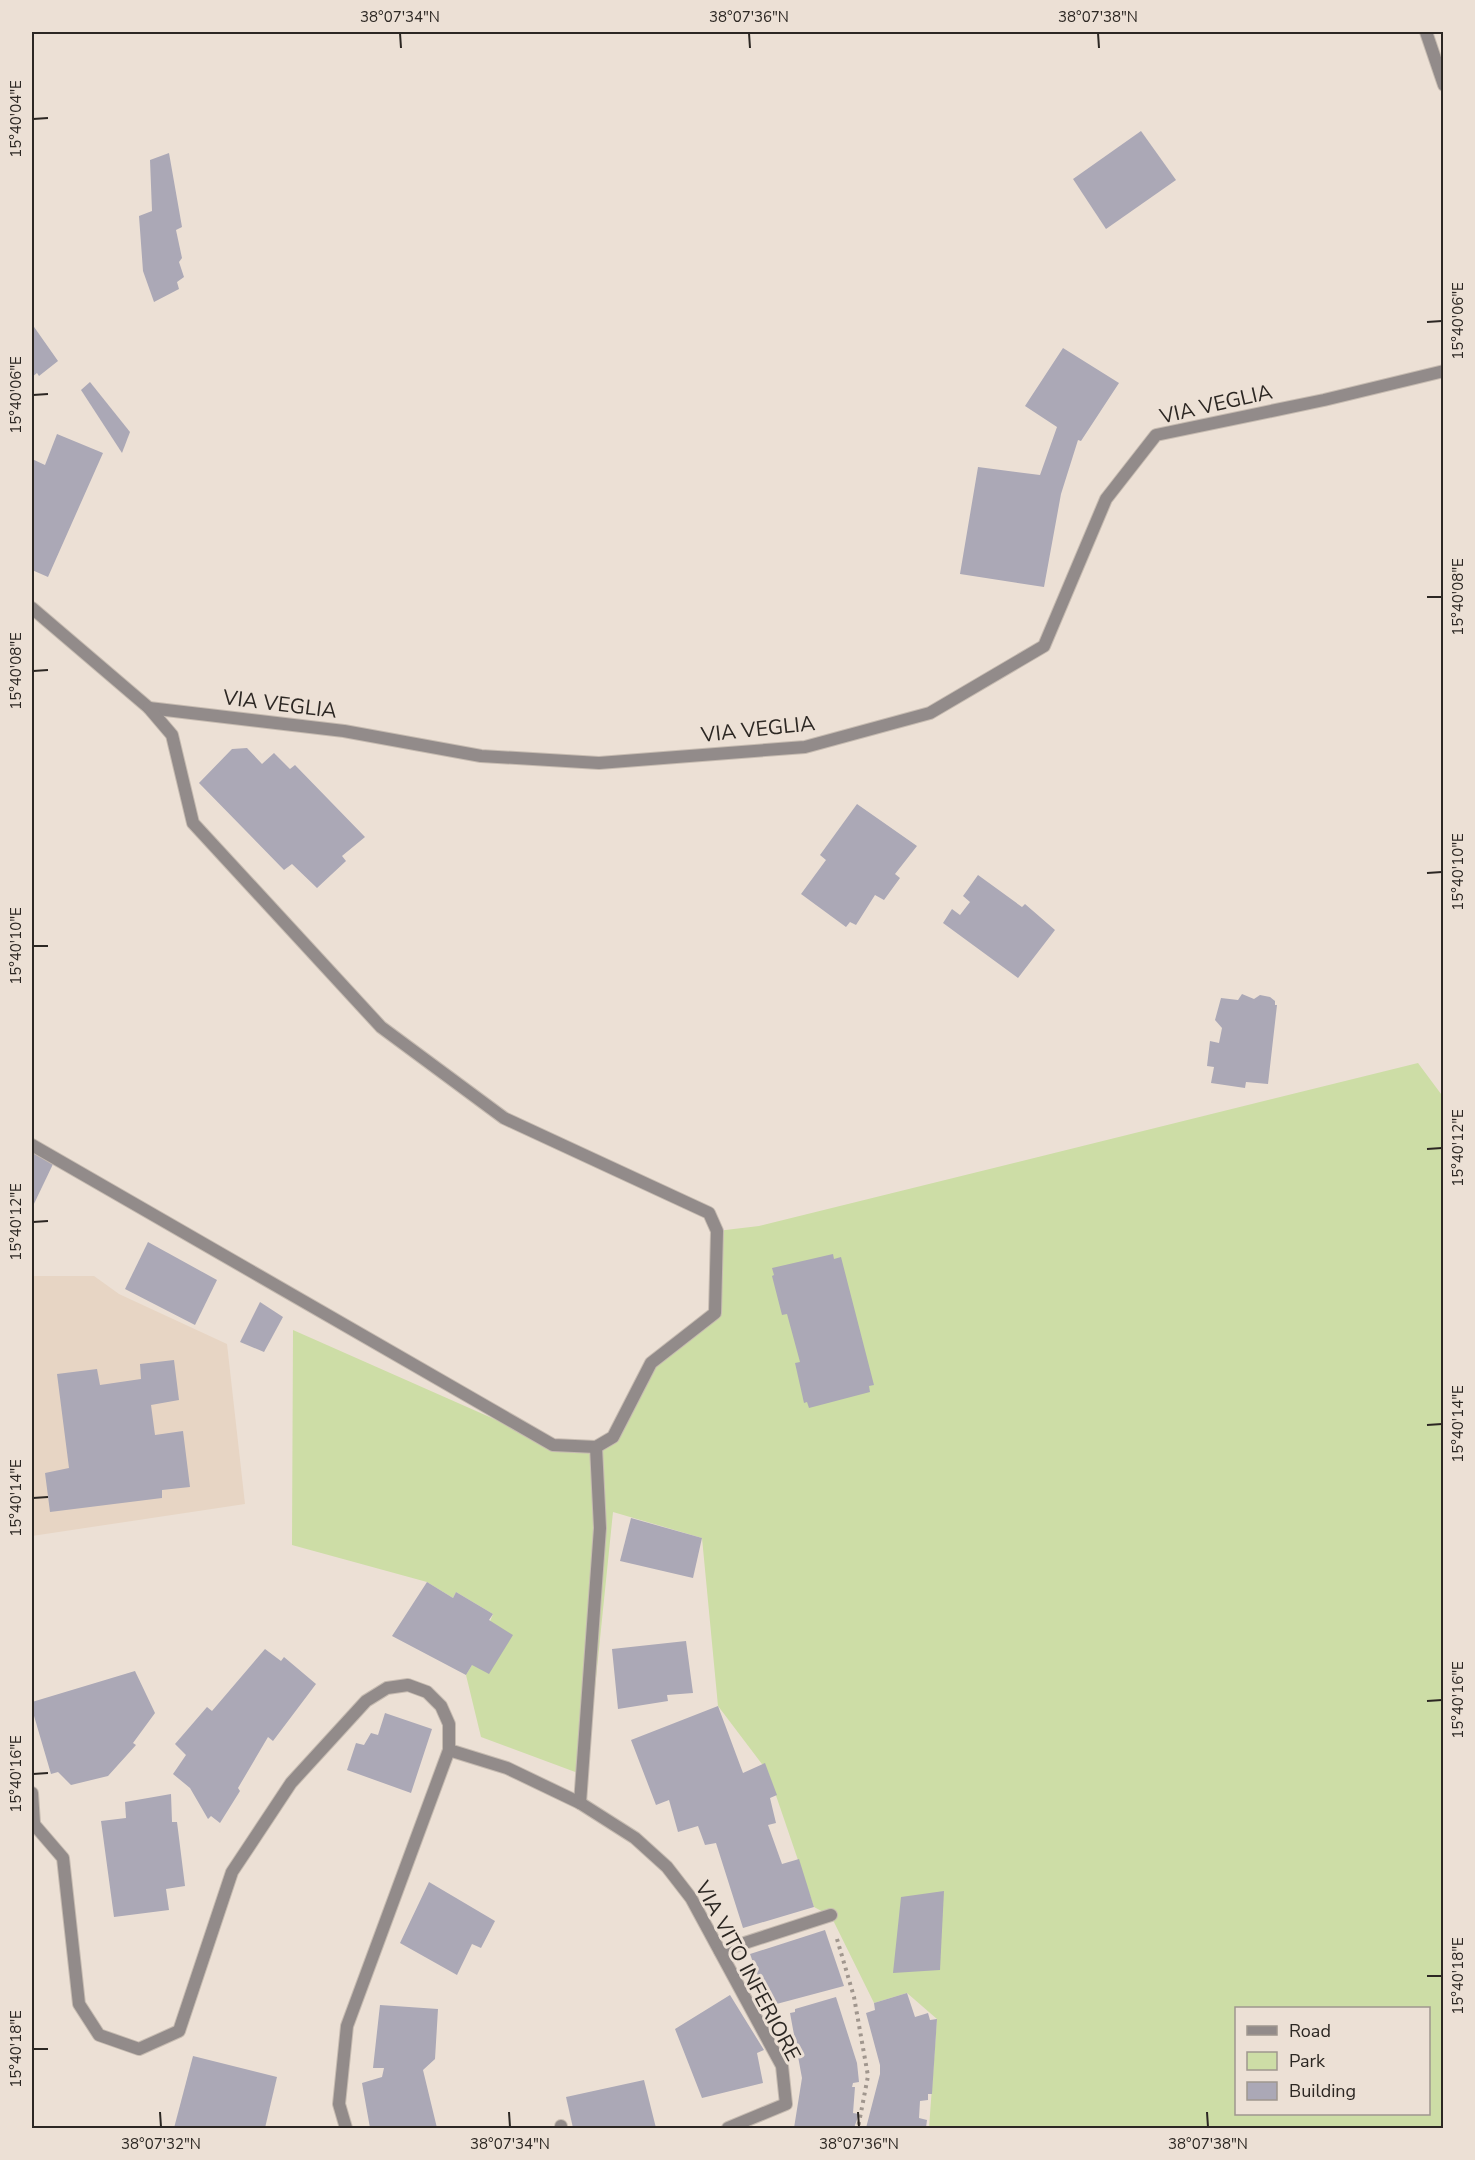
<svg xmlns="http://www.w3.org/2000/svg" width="1475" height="2160" font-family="'Nunito Sans',sans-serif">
	<rect width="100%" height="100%" fill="#ece0d5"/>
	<polygon fill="#e7d5c4" points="32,1276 94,1276 119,1294 227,1344 245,1504 32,1536"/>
	<path fill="#cddda6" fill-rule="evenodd" d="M1418 1063 1444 1098 1443 2128H929L937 2019 907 1993 874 2003 831 1916 814 1907 768 1772 718 1706 702 1538 613 1512 586 1776 481 1737 466 1675 472 1665 493 1614 456 1592 453 1598 427 1582 292 1545 293 1330 553 1445 596 1447 613 1437 651 1363 715 1313 717 1231 759 1226ZM1236 2008H1428V2114H1236Z"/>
	<g fill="#aba8b6">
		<polygon points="1141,131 1176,180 1106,229 1073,179"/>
		<polygon points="169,153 182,227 176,230 182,258 179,262 184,277 177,282 179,289 154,302 143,271 139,216 152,211 150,160"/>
		<polygon points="32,324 58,361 39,376 37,373 32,377"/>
		<polygon points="1063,348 1119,383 1081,441 1078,440 1061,494 1044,587 960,574 978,467 1040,475 1057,427 1025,406"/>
		<polygon points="90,382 130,432 122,453 81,390"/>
		<polygon points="57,434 103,453 48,577 32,570 32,459 45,465"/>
		<polygon points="247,748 262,764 274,753 290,769 295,765 365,837 342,856 346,861 317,888 292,864 284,870 199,783 232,749"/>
		<polygon points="857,804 917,846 895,874 900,878 884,900 875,895 856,925 850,922 846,927 801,894 826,860 820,855"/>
		<polygon points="978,875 1022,907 1025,904 1055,930 1018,978 943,923 952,909 960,915 970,902 963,896"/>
		<polygon points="1242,994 1254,999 1260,995 1270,997 1275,1001 1275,1005 1277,1005 1268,1084 1246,1082 1245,1088 1211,1083 1214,1067 1207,1066 1210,1041 1219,1043 1222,1028 1215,1020 1221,998 1238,1000"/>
		<polygon points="32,1152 54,1162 32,1208"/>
		<polygon points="148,1242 217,1280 195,1325 125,1289"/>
		<polygon points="833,1254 834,1259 841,1257 874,1385 869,1386 870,1392 809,1408 807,1402 804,1403 795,1363 800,1362 787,1314 782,1315 772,1276 774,1275 772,1268"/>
		<polygon points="260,1302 283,1317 264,1352 240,1342"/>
		<polygon points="174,1360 179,1400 151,1405 155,1435 183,1431 190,1487 162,1490 162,1498 50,1512 45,1473 69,1468 57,1374 97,1369 100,1385 141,1379 140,1364"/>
		<polygon points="631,1518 702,1538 693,1578 620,1561"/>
		<polygon points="427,1582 453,1598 456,1592 493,1614 489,1620 513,1635 489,1674 472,1665 466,1675 392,1636"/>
		<polygon points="686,1641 693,1693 667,1695 668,1701 618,1709 612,1649"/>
		<polygon points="265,1649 281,1661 284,1657 316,1684 273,1741 268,1737 238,1788 240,1791 220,1823 211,1816 208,1819 190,1788 173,1774 186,1755 175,1744 207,1707 212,1711"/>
		<polygon points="135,1671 155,1713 133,1743 136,1745 108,1776 71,1785 58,1772 51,1774 32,1709 32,1702"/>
		<polygon points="718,1706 743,1773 765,1763 777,1795 770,1798 776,1823 768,1825 782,1864 799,1859 814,1907 743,1928 716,1843 705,1845 698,1826 678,1832 669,1800 656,1805 631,1740"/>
		<polygon points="385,1713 432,1729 411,1793 347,1770 356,1743 364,1745 371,1733 378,1735"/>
		<polygon points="171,1794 172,1822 177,1822 185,1886 166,1889 169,1910 114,1917 101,1821 126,1818 125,1802"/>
		<polygon points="429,1882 495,1921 481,1948 472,1944 457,1975 400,1943"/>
		<polygon points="944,1891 940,1970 893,1973 901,1897"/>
		<polygon points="825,1930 844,1986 769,2006 750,1954"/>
		<polygon points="907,1993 915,2017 928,2013 930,2020 937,2019 932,2094 928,2094 928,2100 920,2101 919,2118 927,2120 926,2128 866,2128 880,2074 880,2065 866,2013 875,2010 874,2003"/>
		<polygon points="730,1995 764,2050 757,2053 763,2083 702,2098 675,2029"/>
		<polygon points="836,1997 857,2063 859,2082 853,2083 852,2087 855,2087 853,2113 859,2114 854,2128 794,2128 802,2078 790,2013 795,2012 795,2009"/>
		<polygon points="380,2005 438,2009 435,2059 423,2070 437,2128 370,2128 362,2083 382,2077 384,2068 373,2068"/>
		<polygon points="193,2056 277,2077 265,2128 174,2128"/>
		<polygon points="644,2080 656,2128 573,2128 566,2097"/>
	</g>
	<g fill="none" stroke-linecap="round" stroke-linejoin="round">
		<defs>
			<polyline id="lane" points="561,2126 561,2128"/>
			<g id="street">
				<polyline points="1426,32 1444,85"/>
				<polyline points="32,608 149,708 344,731 481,756 599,763 805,747 930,713 1044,646 1106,499 1156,435 1324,400 1444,371"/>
				<polyline points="32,1145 553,1445 596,1447 613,1437 651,1363 715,1313 717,1231 709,1213 504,1118 381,1027 193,823 172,735 149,708"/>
				<polyline points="449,1750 507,1768 580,1803 635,1838 667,1867 691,1898 782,2066 786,2104 728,2128"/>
				<polyline points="32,1793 34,1823"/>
				<polyline points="580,1803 600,1528 596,1447"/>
				<polyline points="32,1822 63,1858 79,2004 99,2035 139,2049 179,2031 232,1872 291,1783 366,1701 387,1688 408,1685 427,1692 441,1706 449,1724 449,1750 347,2026 339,2104 346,2128"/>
				<polyline points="720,1951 831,1915"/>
			</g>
		</defs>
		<use href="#lane" stroke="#c6bbb1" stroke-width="14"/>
		<use href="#street" stroke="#c6bbb1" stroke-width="14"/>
		<polyline stroke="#a0968e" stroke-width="4" stroke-dasharray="3 4.5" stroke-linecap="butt" points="837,1939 854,1997 868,2076 858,2128"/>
		<use href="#lane" stroke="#928b8a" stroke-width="12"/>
		<use href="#street" stroke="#928b8a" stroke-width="12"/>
	</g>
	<path fill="none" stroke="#2c2723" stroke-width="2" d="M400 33 401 48M749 33 750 48M1098 33 1099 48M33 119 48 118M1427 322 1442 321M33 395 48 394M1427 597H1442M33 671 48 670M1427 873 1442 872M33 946H48M1427 1149 1442 1148M33 1222 48 1221M1427 1425 1442 1424M33 1498 48 1497M1427 1701 1442 1700M33 1774 48 1773M1427 1976H1442M33 2049H48M160 2112 161 2127M509 2112 510 2127M858 2112 859 2127M1207 2112 1208 2127"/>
	<g text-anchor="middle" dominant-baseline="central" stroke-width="6" stroke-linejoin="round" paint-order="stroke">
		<g font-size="21" fill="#2c2723" stroke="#ece0d5">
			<text transform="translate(1216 404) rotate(-13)">VIA VEGLIA</text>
			<text transform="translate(280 704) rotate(7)">VIA VEGLIA</text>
			<text transform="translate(758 729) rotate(-6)">VIA VEGLIA</text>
			<text transform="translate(748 1971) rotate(62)">VIA VITO INFERIORE</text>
		</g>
	</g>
	<rect width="1475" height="2160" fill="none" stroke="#ece0d5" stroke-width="66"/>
	<rect x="1235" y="2007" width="195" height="108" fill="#ece0d5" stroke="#9f968e" stroke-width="1.5"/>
	<rect x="1247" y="2026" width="30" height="9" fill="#928b8a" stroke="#9f968e" stroke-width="1.5"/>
	<text x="1289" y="2037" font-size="18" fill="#2c2723">Road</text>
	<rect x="1247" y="2052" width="30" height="18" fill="#cddda6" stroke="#9f968e" stroke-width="1.5"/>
	<text x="1289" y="2067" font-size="18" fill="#2c2723">Park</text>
	<rect x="1247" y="2082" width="30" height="18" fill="#aba8b6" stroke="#9f968e" stroke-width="1.5"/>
	<text x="1289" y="2097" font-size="18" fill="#2c2723">Building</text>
	<rect x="33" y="33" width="1409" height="2094" fill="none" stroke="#2c2723" stroke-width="2"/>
	<g font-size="15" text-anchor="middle" fill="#2c2723">
		<text x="400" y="22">38°07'34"N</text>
		<text x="749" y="22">38°07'36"N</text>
		<text x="1098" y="22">38°07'38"N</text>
		<text transform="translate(16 119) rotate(-90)" y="5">15°40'04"E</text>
		<text transform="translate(1458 321) rotate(-90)" y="5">15°40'06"E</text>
		<text transform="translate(16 395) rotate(-90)" y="5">15°40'06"E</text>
		<text transform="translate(1458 597) rotate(-90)" y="5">15°40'08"E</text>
		<text transform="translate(16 671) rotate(-90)" y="5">15°40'08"E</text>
		<text transform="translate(1458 872) rotate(-90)" y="5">15°40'10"E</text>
		<text transform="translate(16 946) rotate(-90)" y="5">15°40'10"E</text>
		<text transform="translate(1458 1148) rotate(-90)" y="5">15°40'12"E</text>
		<text transform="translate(16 1222) rotate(-90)" y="5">15°40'12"E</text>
		<text transform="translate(1458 1424) rotate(-90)" y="5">15°40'14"E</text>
		<text transform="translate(16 1498) rotate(-90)" y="5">15°40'14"E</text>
		<text transform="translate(1458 1700) rotate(-90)" y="5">15°40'16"E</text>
		<text transform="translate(16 1774) rotate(-90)" y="5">15°40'16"E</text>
		<text transform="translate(1458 1976) rotate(-90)" y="5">15°40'18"E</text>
		<text transform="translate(16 2049) rotate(-90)" y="5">15°40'18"E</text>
		<text x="161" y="2149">38°07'32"N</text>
		<text x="510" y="2149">38°07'34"N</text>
		<text x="859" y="2149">38°07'36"N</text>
		<text x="1208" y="2149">38°07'38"N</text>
	</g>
</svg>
